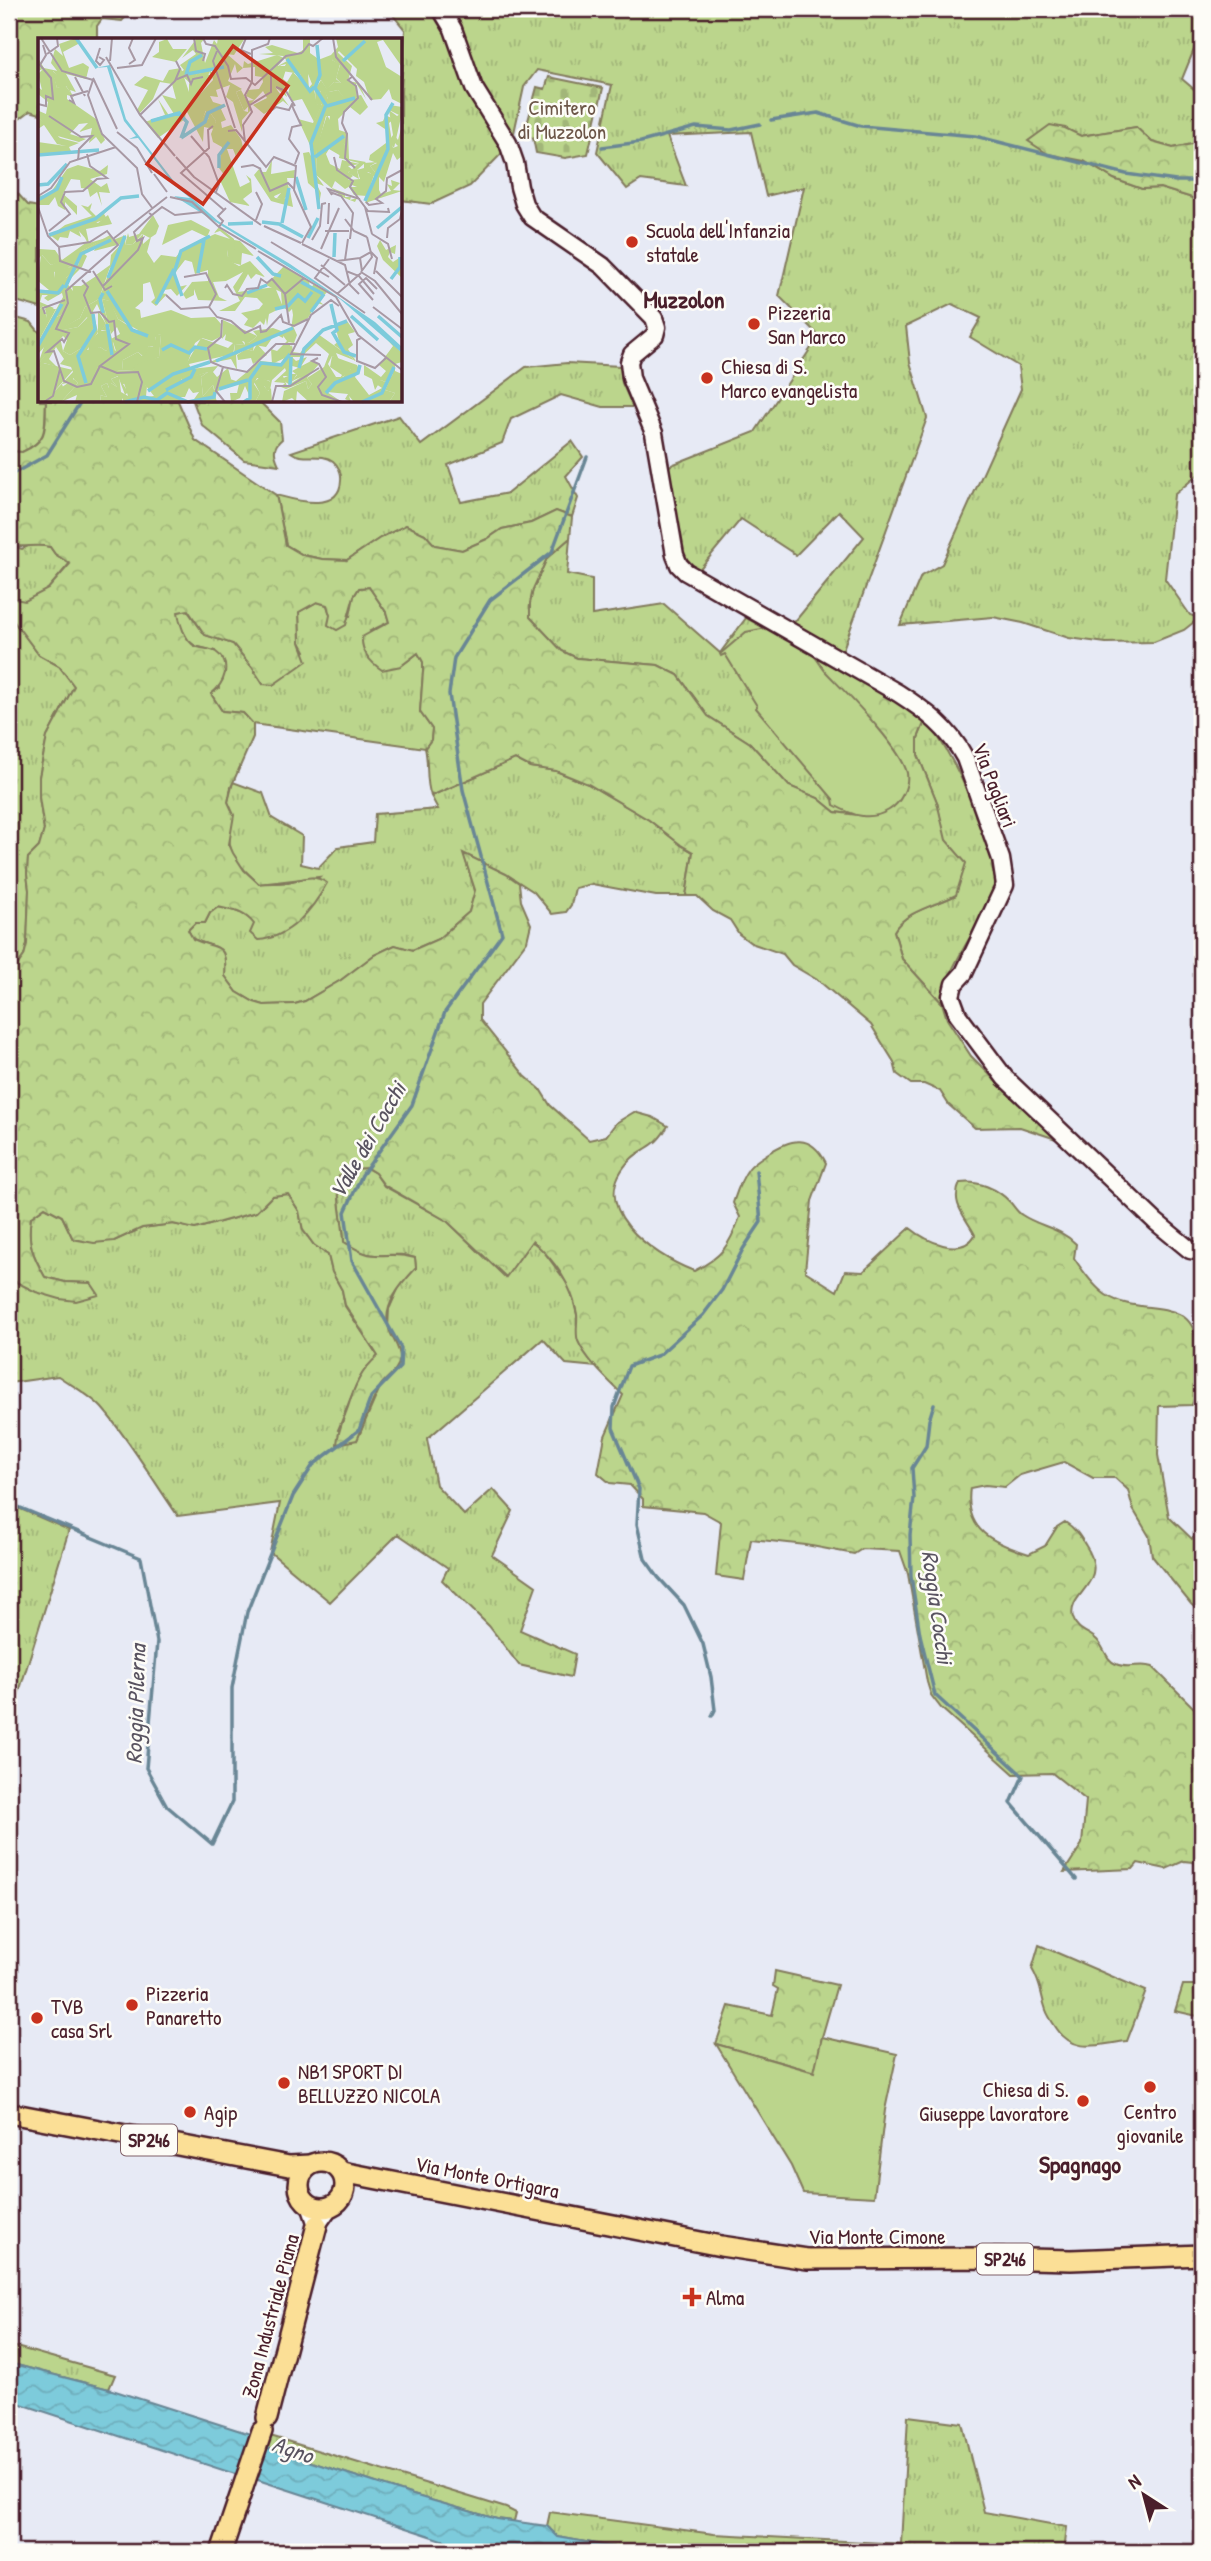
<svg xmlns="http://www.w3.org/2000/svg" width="1211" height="2561" font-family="'Patrick Hand',sans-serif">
	<defs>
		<pattern id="grass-tufts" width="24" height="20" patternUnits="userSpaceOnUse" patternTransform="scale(1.75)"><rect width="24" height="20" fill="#bbd58c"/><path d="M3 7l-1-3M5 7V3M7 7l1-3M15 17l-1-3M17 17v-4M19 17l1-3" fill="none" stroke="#a2b679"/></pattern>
		<pattern id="forest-crowns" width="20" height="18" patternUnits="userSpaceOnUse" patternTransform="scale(1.75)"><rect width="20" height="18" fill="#bbd58c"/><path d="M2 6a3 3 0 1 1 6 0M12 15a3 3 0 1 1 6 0" fill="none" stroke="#a2b679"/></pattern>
		<pattern id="cemetery-stones" width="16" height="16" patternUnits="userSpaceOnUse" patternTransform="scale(1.75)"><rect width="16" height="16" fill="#bbd58c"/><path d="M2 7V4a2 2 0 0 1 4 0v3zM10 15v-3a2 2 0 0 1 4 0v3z" fill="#a2b679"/></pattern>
		<pattern id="water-waves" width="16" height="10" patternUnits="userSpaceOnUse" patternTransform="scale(1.75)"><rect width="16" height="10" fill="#7dcbdb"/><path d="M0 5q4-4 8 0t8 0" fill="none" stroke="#6eaebc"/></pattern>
	</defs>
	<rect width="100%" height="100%" fill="#e7eaf5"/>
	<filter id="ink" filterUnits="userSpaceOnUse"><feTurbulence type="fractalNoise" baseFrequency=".0143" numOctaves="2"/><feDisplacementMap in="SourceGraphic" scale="14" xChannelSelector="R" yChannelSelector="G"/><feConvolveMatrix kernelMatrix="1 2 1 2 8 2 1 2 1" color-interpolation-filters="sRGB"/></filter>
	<g filter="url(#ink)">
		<g fill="url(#grass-tufts)" stroke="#827a5c" stroke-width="2">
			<polygon points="394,9 434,9 447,31 505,150 470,186 431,204 401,200 401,91 405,30 393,15"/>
			<polygon points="447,9 820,9 828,17 844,9 1202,9 1202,30 1182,79 1195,90 1202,91 1202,142 1173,148 1152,142 1136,127 1080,136 1065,128 1048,154 1084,161 1114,179 1142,189 1160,188 1202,201 1202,471 1174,495 1165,579 1190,615 1199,618 1184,630 1154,642 1106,643 1069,638 1023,623 993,617 900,625 921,576 942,564 1021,389 1018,366 970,337 981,318 952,304 906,326 910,362 927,418 842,652 792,625 864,537 839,511 796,555 741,519 698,571 678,549 669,466 755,432 819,336 779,296 804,187 766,196 751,132 667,136 686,186 641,180 627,189 597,152 612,85 537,70 524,87 512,142 483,95"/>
			<path d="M9 316 31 322 40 333V401H46C44 426 50 440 22 452L9 451Z"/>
			<path d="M567 363 620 366 622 383 633 407H603L561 395 511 419 502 443 448 465 461 502 508 493 572 441 583 457 566 476 578 498 572 517 556 511 531 523 502 529 487 539 462 550 434 545 425 534 406 525 380 538 347 560 322 559 303 555 286 545 276 495C295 500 340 514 341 480 342 473 338 465 333 461 321 452 302 461 291 452L399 416 421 445 526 367Z"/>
			<polygon points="570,538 567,574 592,579 592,615 664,604 720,653 746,618 809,653 823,671 858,815 835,812 818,798 789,786 750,743 708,716 678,675 658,665 577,658 562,651 530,617 530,603 533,589 547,558"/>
			<polygon points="35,543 50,547 55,554 70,563 48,589 25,602 9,598 9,545 22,549"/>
			<polygon points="369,587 386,612 389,622 370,631 401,666 418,653 423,662 423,672 420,712 432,729 431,740 425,748 253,724 243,713 222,711 211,694 219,688 215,651 195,646 188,640 178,622 178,612 187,610 205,635 233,644 252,667 263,684 305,651 300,642 299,612 317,602 327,605 330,615 350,616 354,596 359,588"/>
			<polygon points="9,615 39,655 59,666 74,686 47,737 39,777 39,797 44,830 39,847 28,858 27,874 29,890 27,944 24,956 11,974 9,989"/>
			<path d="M925 721C949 741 1004 862 994 891 982 923 943 973 942 1003L902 959 894 931C905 911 937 905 956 895L937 802 918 755V738Z"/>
			<path d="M515 759 530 767 556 771 588 784 649 820 681 845 693 852 686 896H656L592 884 575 888 571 905 566 912 552 914 534 892 506 874 464 854 475 891 469 912 438 939 412 950 395 945 374 955 341 980 305 1001 295 1004 264 1005 254 1002 237 992 225 976C227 941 219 951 193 939L188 930 195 923H205L210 913 218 907C234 911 244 911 255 924L319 877 259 884C248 873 232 861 230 845 227 826 238 824 228 802L233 782 263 793 272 818 302 836 301 864 318 868 338 847 373 842 375 814 438 809 431 796Z"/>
			<path d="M366 1168 375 1173 384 1186 447 1221 505 1277 532 1241 542 1249 570 1287 577 1315 578 1340 597 1367 566 1364 543 1339 427 1439 436 1485 464 1515 493 1489 513 1511 492 1555 536 1586 520 1630 575 1654 571 1677 519 1665 489 1626 442 1580 448 1568 398 1534 330 1602 270 1552 280 1503 178 1516C154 1482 129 1439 102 1408 90 1395 73 1386 58 1376L9 1383V1270C26 1302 62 1288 91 1283L65 1282 45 1277C32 1254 27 1243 31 1217L45 1207 62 1216 73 1239 114 1241 142 1228 173 1224 195 1229 256 1212 272 1196 288 1194 299 1211 303 1230 314 1245 328 1255 332 1272 342 1290 345 1306 378 1356C355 1375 350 1403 338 1430L357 1440 381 1385 394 1373 396 1341 388 1328 389 1309 400 1285 416 1268 415 1258C397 1252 393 1256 375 1255 363 1255 354 1248 344 1242 343 1219 336 1199 339 1176L350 1169Z"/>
			<polygon points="9,1504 69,1530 9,1725"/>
			<path d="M1039 1945 1146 1991 1127 2041C1100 2044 1075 2055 1057 2029 1053 2023 1048 2016 1046 2010 1040 1993 1042 1986 1032 1969Z"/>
			<polygon points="9,2345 115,2375 109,2389 9,2363"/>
			<polygon points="908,2416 962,2423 984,2512 1067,2527 1064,2552 642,2552 558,2537 547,2526 550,2512 714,2534 901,2544"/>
			<polygon points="267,2435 506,2508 516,2513 514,2521 497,2519 413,2495 265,2447"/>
		</g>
		<g fill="url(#forest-crowns)" stroke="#827a5c" stroke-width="2">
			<polygon points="9,9 133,9 122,21 102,19 97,26 97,40 40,40 40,114 30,111 9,127"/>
			<polygon points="1050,125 1065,128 1081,136 1136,127 1152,142 1173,148 1202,142 1202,201 1160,188 1142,189 1114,179 1084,161 1048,154 1028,141"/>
			<polygon points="9,184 28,205 40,207 40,308 9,299"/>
			<path d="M46 401H178L195 440 276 495 286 545 303 555 322 559 347 560 380 538 406 525 425 534 435 545 462 550 487 539 502 529 531 523 556 511 572 517 570 538 547 558 533 589 530 603V617L562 651 577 658 658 665 678 675 708 716 750 743 789 786 818 798 835 812 858 815 823 671 809 653 896 701 925 721 918 738V755L937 802 946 840 966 863 956 895C937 905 905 911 894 931L902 959 942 1003 947 1019 971 1056 1014 1099 1059 1140 1020 1127 975 1128 949 1105 940 1091 924 1084H911L897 1074 894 1062 871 1025 819 981 792 965 783 954 751 943 739 934 730 920 713 911 697 896H686L693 852 681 845 649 820 588 784 556 771 530 767 515 759 431 796C425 780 429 764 425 748L431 740 432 729 420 712 423 672V662L418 653 401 666 382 670C370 662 361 651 362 637L389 622 386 612 369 587 359 588 354 596 346 625 337 630 328 625 330 615 327 605 317 602 299 612 300 642 307 661 273 685 263 684 252 667 233 644 205 635 188 610 178 612C179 622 185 641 195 646 201 649 210 648 216 652 233 664 224 684 211 694L222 711 243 713 253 724V737L231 787 228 802 234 815 229 844 233 853 244 870 259 884C269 882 279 884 288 882 303 879 313 873 327 883 313 909 290 938 258 940L250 933 254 924C244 911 234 911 218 907L210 913 205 923H195L188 930 193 939C219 951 227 941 225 976L237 992 254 1002 264 1005 295 1004 305 1001 341 980 374 955 395 945 413 950 438 939 469 912 475 890 463 853 506 874 519 883 521 901 531 924 527 941 480 1004V1020L525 1076 540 1089 550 1105 589 1140 606 1136 616 1123 634 1112 652 1117 668 1126C664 1132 660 1139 654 1143 647 1149 638 1152 632 1158 582 1206 652 1255 694 1271 722 1257 729 1246 740 1217L733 1203C737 1191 741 1178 749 1168 754 1162 761 1158 767 1154 791 1138 811 1133 826 1163L812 1201 805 1271 837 1291 845 1271 863 1272 910 1228C925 1240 961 1259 975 1235 966 1217 950 1204 960 1183 978 1180 998 1189 1010 1202 1014 1206 1017 1212 1022 1215 1040 1227 1059 1227 1076 1244L1074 1258C1082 1270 1094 1287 1106 1295 1143 1319 1201 1290 1197 1357 1196 1377 1200 1386 1192 1405L1159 1406 1158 1455 1169 1517 1192 1539 1202 1530V1614L1191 1604 1152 1556 1149 1536 1133 1509 1128 1490 1115 1478H1093L1064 1462 1020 1475 1005 1487 985 1485 970 1488C964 1531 993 1543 1029 1554L1045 1546 1057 1527 1065 1522C1075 1528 1080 1536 1086 1546 1111 1584 1066 1593 1073 1618 1077 1631 1089 1632 1097 1640 1104 1647 1106 1660 1116 1664 1129 1670 1140 1662 1153 1667L1202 1716V1876L1194 1862 1184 1861 1166 1869 1138 1863 1133 1869 1064 1872 1082 1844 1086 1800 1052 1773 1014 1774 941 1708 931 1695 927 1682 908 1574 900 1551 862 1549 854 1554 806 1545 751 1539 744 1580 716 1576 721 1522 703 1512 643 1506V1499L630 1485 610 1483 598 1473 605 1436 623 1395C609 1381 586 1360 578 1341 575 1333 578 1322 577 1314 572 1285 554 1259 532 1241L506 1277 447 1221 384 1185 375 1173 367 1168 350 1169 339 1176C336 1199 343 1219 344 1242 354 1248 364 1255 376 1255 393 1256 397 1253 415 1258L416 1268C402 1283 381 1306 389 1329 392 1339 401 1349 400 1359 398 1371 387 1377 381 1385 371 1401 365 1423 357 1440L337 1444C338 1430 343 1421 348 1407 354 1387 361 1370 378 1356L345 1305 342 1290 332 1272 328 1255 314 1245 303 1230 299 1211 288 1194 272 1196 256 1212 195 1229 173 1224 142 1228 114 1241 94 1243 73 1239 62 1216 45 1207 31 1217C27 1243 32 1254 45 1277L65 1282 91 1283 99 1295 76 1301 60 1299 36 1292 14 1281 9 1270 11 1196 9 1188V989L11 974 24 956 27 944 29 890 27 874 28 858 39 847 44 830 39 797V777L47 737 74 686 59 666 39 655 9 615V598L25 601 48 589 70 564 55 554 50 547C34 543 24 549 9 545V451L22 452C50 440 45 426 46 401Z"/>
			<path d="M193 401H259L280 422 282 439C272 447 274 454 279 465L244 460 202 425Z"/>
			<polygon points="775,1971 837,1985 822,2037 815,2072 716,2044 729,2006 772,2015 778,1989 773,1986"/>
			<polygon points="1183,1985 1202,1985 1202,2017 1175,2011"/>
		</g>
		<polygon fill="url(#cemetery-stones)" stroke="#827a5c" stroke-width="2" points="549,77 603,88 588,154 565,158 536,153 533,138 524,136 537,87 545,89"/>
		<g fill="#bbd58c" stroke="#827a5c" stroke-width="2">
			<path d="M766 628C781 637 800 644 813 655 818 659 821 667 826 672 845 692 901 747 907 773 909 786 901 803 889 810 869 822 852 815 834 805L833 799 756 708 757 706 725 654 721 656 720 654 746 632Z"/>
			<polygon points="822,2037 897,2054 885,2110 874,2197 803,2193 791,2166 716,2044 814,2072"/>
		</g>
		<g fill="url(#water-waves)" stroke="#698695" stroke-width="2">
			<polygon points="9,2363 109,2389 250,2434 238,2475 9,2400"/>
			<polygon points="265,2447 413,2495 497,2519 547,2526 558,2537 642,2552 493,2552 458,2545 255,2479"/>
		</g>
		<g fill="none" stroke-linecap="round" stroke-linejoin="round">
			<g stroke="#698695" stroke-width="3.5">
				<polyline points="771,120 818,113 861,126 975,136 1126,174 1176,181 1202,181"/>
				<polyline points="602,147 641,142 696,127 731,130 760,124"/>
				<polyline points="9,476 47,455 81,401"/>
				<polyline points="934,1404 929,1420 926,1446 912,1468 914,1498 910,1535 911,1576 920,1635 935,1695 1023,1776 1011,1803 1076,1879"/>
				<polyline points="9,1503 141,1558 157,1642 146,1768 167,1806 212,1844 232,1802 232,1688 247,1612 293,1496 313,1465 359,1430 371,1397 400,1367 401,1348 352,1261 345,1212 362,1175 412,1105 445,1012 502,934 463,790 449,694 454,658 490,600 552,552 587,457"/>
				<polyline points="712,1716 715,1710 711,1677 703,1644 684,1605 658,1577 645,1559 637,1524 639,1489 613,1428 614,1407 629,1366 659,1355 703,1315 722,1290 743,1249 761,1222 756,1171"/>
			</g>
			<defs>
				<g id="minor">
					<path d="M441 9 453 29 474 88 508 143 515 163 519 187 524 204 532 217 603 266 654 318 657 327 655 335 632 354 629 362 631 378 654 433 675 555 679 565 686 572 898 693C926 711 949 728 965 758L1001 859 1005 885 964 973 954 984 951 996 958 1015 1005 1078 1156 1222 1190 1250 1202 1252"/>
					<polyline points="310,2205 317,2225"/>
					<polyline points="317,2225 329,2208"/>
				</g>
				<g id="major">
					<polyline points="9,2113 289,2166 310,2165"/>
					<circle cx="322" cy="2185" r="23"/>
					<polyline points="342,2172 721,2246 807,2259 981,2258 1071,2260 1202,2255"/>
					<polyline points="267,2418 317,2225"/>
					<polyline points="221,2552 262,2431"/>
				</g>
			</defs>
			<use href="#minor" stroke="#4a1f2b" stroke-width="21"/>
			<use href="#major" stroke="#4a1f2b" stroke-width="24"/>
			<use href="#minor" stroke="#fdfcf7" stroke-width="16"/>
			<use href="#major" stroke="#fbdf96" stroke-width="19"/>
		</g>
	</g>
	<g fill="#c8321e" stroke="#fdfcf7" stroke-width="2.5">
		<circle cx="632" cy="242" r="7"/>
		<circle cx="754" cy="324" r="7"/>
		<circle cx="707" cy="378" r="7"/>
		<circle cx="132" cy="2005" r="7"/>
		<circle cx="37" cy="2018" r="7"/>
		<circle cx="284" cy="2083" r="7"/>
		<circle cx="1150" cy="2087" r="7"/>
		<circle cx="1083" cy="2101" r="7"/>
		<circle cx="190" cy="2112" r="7"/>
		<path d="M688.5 2286.5h7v7h7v7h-7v7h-7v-7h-7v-7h7z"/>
	</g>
	<g text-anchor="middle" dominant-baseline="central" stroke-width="5" stroke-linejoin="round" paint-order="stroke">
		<g fill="#fdfcf7" stroke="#806168" stroke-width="2">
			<rect x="121" y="2124.5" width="56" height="31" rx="5"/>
			<rect x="977" y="2243.5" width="56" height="31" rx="5"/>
		</g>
		<g font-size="19" font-weight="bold" fill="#4a1f2b">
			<text x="149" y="2140">SP246</text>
			<text x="1005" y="2259">SP246</text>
		</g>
		<g font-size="21" fill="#6c5648" stroke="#fdfcf7">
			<text x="562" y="107">Cimitero<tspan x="562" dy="24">di Muzzolon</tspan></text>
		</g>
		<g font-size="21" fill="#4a1f2b" stroke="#fdfcf7" text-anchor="start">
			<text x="646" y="230">Scuola dell'Infanzia<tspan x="646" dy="24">statale</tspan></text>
			<text x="768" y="312">Pizzeria<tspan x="768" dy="24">San Marco</tspan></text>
			<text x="721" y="366">Chiesa di S.<tspan x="721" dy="24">Marco evangelista</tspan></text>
			<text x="146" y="1993">Pizzeria<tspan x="146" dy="24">Panaretto</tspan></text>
			<text x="51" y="2006">TVB<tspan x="51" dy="24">casa Srl</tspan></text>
			<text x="298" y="2071">NB1 SPORT DI<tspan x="298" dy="24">BELLUZZO NICOLA</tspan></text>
			<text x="1069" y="2089" text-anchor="end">Chiesa di S.<tspan x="1069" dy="24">Giuseppe lavoratore</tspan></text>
			<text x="1150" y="2111" text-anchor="middle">Centro<tspan x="1150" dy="24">giovanile</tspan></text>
			<text x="204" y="2112">Agip</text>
			<text x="706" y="2297">Alma</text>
		</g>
		<g font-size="21" fill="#4a1f2b" stroke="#fdfcf7">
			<text transform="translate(995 785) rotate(69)">Via Pagliari</text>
			<text transform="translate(487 2177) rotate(11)">Via Monte Ortigara</text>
			<text x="877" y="2236">Via Monte Cimone</text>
			<text transform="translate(270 2316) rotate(-75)">Zona Industriale Piana</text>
		</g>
		<g font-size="23" font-style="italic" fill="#595360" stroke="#fdfcf7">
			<text transform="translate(367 1140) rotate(-60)">Valle dei Cocchi</text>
			<text transform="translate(938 1607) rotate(82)">Roggia Cocchi</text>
			<text transform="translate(135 1704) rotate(-88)">Roggia Pilerna</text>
			<text transform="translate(293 2449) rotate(19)">Agno</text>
		</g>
		<g font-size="24" font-weight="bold" fill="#4a1f2b" stroke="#fdfcf7">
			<text x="684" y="299">Muzzolon</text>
			<text x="1080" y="2164">Spagnago</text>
		</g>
	</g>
	<g transform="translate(38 38)">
		<rect width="364" height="364" fill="#e7eaf5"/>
		<path d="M38 0 42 5 25 14 31 30 45 25 51 29 48 41 28 36 38 54 32 52 34 57 28 48 19 50 14 33 20 37V34L13 25 17 11 25 18 21 6ZM129 1 135 11H149L138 24 114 19 121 14V4ZM297 12 314 28 310 43 321 45 328 61 318 45 319 60H306L300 52 291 54V63L286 52 282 53 288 61 282 58 278 50 283 42 289 51 296 44 303 45 298 40 302 27 294 22ZM239 17 246 20 240 28H249L245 41 249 44 255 34 268 48 262 36H270L271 52 276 51 279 67 281 63 284 67 276 84 264 61 255 63 250 56 252 48 246 51 249 59 237 49 251 68 245 63 226 76 215 67 229 60 225 53 206 73 198 54 203 52 209 63 216 62 208 58 210 52 221 51 225 44 224 39 217 38V29L205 30 206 23 210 26ZM143 30 151 54V46L160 35 172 37 171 32 177 37 153 66 168 72 163 86 171 80V73L178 83 176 91 166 89 165 104 148 72 147 81 120 100 107 84 127 77 120 61 132 79 136 76 124 57 138 61 134 46 122 44 115 61 101 76 99 72 110 52 96 47 107 38 125 43 131 32ZM351 72 359 78 364 75 356 110 351 103 355 97ZM289 77 308 109H303V118L291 111 288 116 292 126 302 131 304 122 322 126 310 128 316 133 310 134 315 138 310 142 322 141 319 132 326 130V125L339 124 332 128 337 134H329L336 137 329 158 316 157 311 149H319L314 147 307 151 297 143 294 150 307 155V159H313L312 162 319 160 317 164 304 159 278 137 279 108ZM0 79 22 100 41 105 31 109 33 113 0 116V104L28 108 19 106 6 87 0 91ZM234 122 233 136 257 132 256 140H249L251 154 246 162 239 160 243 155 234 159 223 134H228ZM70 177 74 186 48 191 51 205 68 200 44 213 39 231 28 240H16L17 232 33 229 22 224 13 227 4 217 0 221V207L1 211 17 212 24 222 49 204 47 200 41 193 43 199 32 193 30 200 22 199 20 203 12 197 54 182 60 185ZM115 177 121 188 118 196 112 200 104 196 95 206 87 207 90 195 91 199 101 196ZM196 202 202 203 216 218 204 215 203 227 191 224 189 212H196ZM246 228 271 243 272 251 276 246 289 254 281 263 286 267 279 265 270 280 255 288 259 297 256 305 250 304 254 310 249 319 234 326 233 311 239 313 249 303 243 295 253 292 255 277 254 271 251 274 244 268 243 254 228 247ZM72 229 61 261 47 269 42 280 20 293 40 289 50 279 56 289 47 308 32 317 25 313 29 302 25 298 0 326 16 280 25 276 28 244 35 253 34 248H43ZM64 261 72 263 80 281 100 294 89 308 78 313 75 304 68 313 62 309 51 314 50 306 60 295V273L68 286 63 293 69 292 73 301 82 296 79 289 73 296ZM5 268 9 280 7 271H18L0 304V273ZM185 282 219 298 211 305 204 303 207 307 197 306 195 316 151 326 153 331 180 328 175 334 179 339 190 330 193 341 177 353 175 347 165 358 163 339 170 334 144 343 142 337 163 300 190 310 195 305 187 302 188 296 184 301ZM309 283 317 294 310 296 315 307 310 311 318 323 296 307 301 303 297 287ZM105 285H112L114 294 123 297 121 319 95 332 78 333 84 332 85 322 100 314 104 318 111 308 115 309 118 299 105 296ZM334 285 364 315V324L357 326V333L364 336V364H351L357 355 347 352 355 336 347 344 343 342 337 352 334 341 326 337V327L343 339 348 333 341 327 355 308ZM219 306 229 317 215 326 213 320 200 322 199 317 208 311 215 313ZM294 318 319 327 322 333 315 336 313 331 310 336 302 340 304 337 292 329ZM273 323 281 326 269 340 274 346 270 351 268 343 248 351 243 349 247 345 236 344 250 331V338H245L249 348 263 339 254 343 259 337 254 333ZM5 325 35 332 15 355 36 341 40 345 23 364H0V331ZM81 338 83 354 90 358 86 345 97 343 109 348 108 358 92 362 111 360 110 364H86L84 360V364H63L62 357 69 359 63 348 69 345 71 350 73 345 79 349 73 341ZM222 339 233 344 230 350 226 348 230 353 233 350 234 364H217L222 355 216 344Z" fill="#bbd58c"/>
		<path d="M159 0H167L163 5 167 25 176 2 179 6 180 0H207L196 17 189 16 205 30 199 35 197 26 190 43 204 51 198 54 206 73 210 74V65L213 72 204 82V94L195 64 188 59 192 47 178 52 180 59 172 58 175 64 188 68 183 71 188 82 183 84 184 90 193 87 203 101 205 109 198 117 200 124 195 111H189L202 149 212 144 208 137 213 141 214 154 205 161 212 168 192 164 181 140 187 138 181 130 184 109 175 104 173 96 178 83 171 73V80L162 86 168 73 152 67 175 42 174 34 179 36 172 32 170 38 160 35 153 46 141 35 146 32 142 27 158 16 155 12 144 20ZM265 0H272V15L279 20 282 32 280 22 293 17 300 9 298 0H364V29L345 2 339 4 348 29 364 39V66L354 61 351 51 343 61 332 62 326 44 318 38 319 31 301 13 294 22 302 26 298 41 303 45 296 44 289 52 283 42 278 45 285 62 282 52H287L290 61 291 54 300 52 307 60 323 57 330 69 322 77 312 69 300 81 301 92 310 95 311 121 328 124 319 132 321 141 310 135 321 125 301 120 303 109H308L291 86 292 78H288L279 112 278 137 286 148 278 145 283 155 280 173V154L270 145 265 115 271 114 275 122 276 116 260 81 275 85 284 66 278 67 277 52 274 54 270 51 274 46 270 36H262L269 48 257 35 244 33 248 26 240 28 249 23 245 18 221 16 235 15 227 9 234 7 260 15 265 12ZM0 20 6 30 20 33V38L15 33 19 50 27 47 36 59 29 57V61L58 81 67 102 63 106 58 99 51 105 54 90 41 94 50 85 41 86 32 96 48 101 41 104 16 97 0 79 1 73 8 76 10 64 0 56V49L4 52 0 36 5 31 0 33ZM352 67 364 69 363 78 351 72 349 78 356 81 351 85 355 110 360 108 357 105V98L360 102 364 87V118L359 122 355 115 346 144 341 139V152L343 156 353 153 349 146 354 148 353 142 362 145 355 152 364 153 327 165 336 138 329 133 337 134 332 128 339 125 331 122 332 117 348 105 350 93 338 85 345 83ZM40 127 62 133 70 127 69 136 52 141 63 149 69 145 72 155 61 154 64 168 59 154 52 159 50 151 43 150 42 142 33 141 25 156 39 168V177L27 164V172L20 168 17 159 11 167H0V158L11 157 29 131ZM221 131 237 160 248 161 251 147 255 169 233 163 216 137ZM54 165 52 172 58 178 75 167 66 176 69 181 11 199 27 187 54 178 43 167 50 169ZM153 182 172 192 169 199 154 192 124 207 130 187ZM181 189 196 201 197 212H189L190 219H195L192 223 201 228 212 223 227 239 218 236 213 241 210 236 200 254 237 249 245 269 231 276 229 288 228 280 226 287 222 283 215 290 206 287 210 281 203 275 221 271 225 266 219 260 207 259 197 273H181L202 263 195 249 205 234 188 243 175 244 181 259 189 263 160 262 156 251V257L148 261 145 256 154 244 170 243V232L157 236 154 224 147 222 137 235 140 249 149 247 139 258 133 251 126 252 122 255 129 256 118 268 113 264 117 260 112 244 105 246V263L97 270 102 272 103 280 133 272 153 280 177 279 183 286 182 299 174 303 164 300 157 305 143 342 170 334 163 339 165 358 175 347 176 352 192 341 198 343 222 323 243 325 254 307 255 314 262 315 280 296 318 323 298 315 301 322 294 318 290 326 298 339H305L314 330 320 333 317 339 331 357 344 350 338 346 343 342 347 344 356 336 347 352 357 355 351 364H316L311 358 313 364 307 361 310 356 289 354 304 364H271L259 353 258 364 254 360 244 364 246 353 268 343 270 351 274 346 269 340 286 329 291 316 278 305 263 319H254L258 323 269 319 262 330 254 328 253 336H259L252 347 243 341 250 338 247 330 234 342 232 352 229 353 226 347 230 349 232 343 219 340 216 346 222 355 217 364H205L212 359 207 348 202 360 193 364 192 355H199L201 346 182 351 177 357 179 364H154L161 354 155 355 151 350 147 359H140L147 364 98 363 91 361 116 358 108 348 96 344 85 346 90 354 87 357 80 338 73 341 79 349 73 345V354L69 345 63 348 69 359 62 357 63 364H37L39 357 23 364 40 345 35 340V344L24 346 26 352 15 355 35 334 33 329 22 326 26 321 18 309 11 321 19 329 6 325 0 331V326L22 299 25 313 32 317 47 308 56 289 49 279 40 289 16 294 42 280 47 269 61 261 73 229 62 237H58L72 227 73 217 83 206 56 213 59 207 45 215 49 218 44 229 28 245 30 264 25 276 16 280 8 307 0 316V304L25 259 24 255 10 263 6 260 10 257H4L2 264 16 270 11 274 5 268 0 273V252H11L0 243 3 216 13 227 19 224H24L33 229 16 234V240H28L39 231 44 213 72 197 75 202 88 197 87 207 95 206 105 196V206L113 199 109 214 116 225 123 217 138 219 144 211 177 196 192 201 182 193 176 195ZM64 261 71 263 80 281 100 292 77 313ZM59 266 68 286 63 292H69L74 303 68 313 62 309 49 312 60 294 55 273ZM118 296 123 297 121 319 97 327 95 332 79 333 84 332 85 322 100 314 106 319 111 308 117 309ZM342 202 348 212 358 207 357 216 352 214 350 219 355 224 364 218V240L345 222 339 208ZM235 290 246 294 245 300 237 296 228 309 216 307 215 313 208 311 198 317 199 332 193 321 163 327 196 315 197 306 207 307 206 302 211 305 219 298 215 293Z" fill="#bbd58c" fill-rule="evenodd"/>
		<path d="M72 27 88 81 138 146 180 183 252 226 337 284 363 308 364 315 302 261 136 158 152 160 136 147 100 100 91 101 98 98 86 83 69 29 57 30Z" fill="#7dcbdb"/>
		<path fill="none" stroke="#7dcbdb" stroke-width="3.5" d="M38 0 59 30M279 7 282 37 277 50 288 67 273 105 281 171M249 21 272 53 276 49M305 23 327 3M149 36 186 29M148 37 152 24 164 17M289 68 317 60M113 83 141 75 149 84 143 100M143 100 167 84 170 75 187 67M0 117 61 112M277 119 306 98M181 130V117L191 104M258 139 268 172M0 147 10 146 29 126M0 162 19 151 24 139M327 163 350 111 348 77 355 65M224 184 241 186 265 199M244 185 251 150M190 186 215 185M339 190 364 169M11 197 57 181 83 160 101 158M270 200 280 180M219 219 235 236 243 238M296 219 297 195M160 235 166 202M70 240 87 198M353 241 362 229V219M263 244 285 256M27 250 43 216 73 202M0 253 20 255 26 247M69 253 94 292 110 298M65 255 62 261 65 275M209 255 229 247M144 258 136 235 143 213 172 198M118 266 136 231M293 266 299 292 295 295 306 314 318 318M237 271 250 268 260 257 267 263 274 254M273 274 286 256M313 278 340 302M340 278 364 299M69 286 74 317M0 308 24 266M124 312 133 307 151 315 157 309 169 311M178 323 255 290M261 330 266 311 285 292 309 283M48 345 40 318 57 291 55 276M252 347 253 319M181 351 210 342M128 352 153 339 157 331M110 353 135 336 172 324M288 355 297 345 320 335 322 327M87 364 106 359 119 362 129 355 150 364 176 359 177 354M206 364 212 360V341L223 325 243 327 252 316M324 364 344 355 356 329"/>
		<path fill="none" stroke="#a899a4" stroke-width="2" d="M3 0 24 33 55 42M156 0 158 13 167 16 165 23M165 0 168 6 177 8 190 28 193 41 208 40 217 47 248 18 264 15M208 0 203 12 213 16M295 0 298 19 334 62M179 13 175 23 197 90M264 15 271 6 275 8 285 0M9 16 20 8 19 0M61 19 66 22 62 27 58 23 62 10M68 19 102 77 137 118M72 23 74 0M91 26 97 22 91 10 95 0M79 30 104 27 118 0M315 38 310 42 318 48 320 60 306 74 304 85 309 96 307 120 317 130M37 39 47 58M55 42 50 57 64 96 99 130 104 156 115 171M137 42 149 37 153 46 155 41 165 39M57 44 55 40 79 91M238 49 248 53 257 68M31 62 36 65 33 58 50 53M0 66 8 68V58L15 61 13 40 2 27 8 17 5 7M212 67 233 54V34M255 70 263 87 254 89 251 101 261 115 257 126M233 74 229 76 238 69 251 72 254 66 255 70M102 77 137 43 142 31 138 23M11 78 43 99 54 98 41 111 40 123M175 88 170 92 171 110 143 135 186 172M190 93 198 92 228 129 236 119 258 128 256 152 273 189 264 205M79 94 99 110 114 135M153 98 171 119 181 146 178 154M207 104 205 87 214 74 207 57 214 44V12L230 6 232 0M138 119 156 139 223 187M296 119 299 132 315 143 312 149 330 173 351 174 350 170M203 129 215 127 223 131M222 131 232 153 250 145 256 151M116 136 129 154M292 154 303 158 315 175 312 201M294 157 290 151 322 161M0 158 13 150 32 124 78 109M132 159 154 164 181 189 218 211M328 164 331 167 344 165 338 161 348 153 349 140 364 132M0 169 10 198 21 209M327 169 334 196M111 175 114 177 124 169 137 177 164 174M307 181 316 193 329 199M218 182 224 166 218 154M290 186 291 165M226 188 263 205M181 189 185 183 180 178 188 170M11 193 32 176 23 164 27 154 45 153 59 141 69 140 52 128 49 116M287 193H311M334 196 350 206 354 221M349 200 350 190 362 181 364 172M75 201 129 159M274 202 282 188 284 166 288 165M233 204 291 239M264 206 307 227 312 247 321 256M21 209 52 204 69 193 80 207 28 253 30 265 18 291 31 295 26 304 24 301 9 314 16 313 26 343 39 349 53 346 62 328M21 209 22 223 53 234M283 211 301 170M220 213 298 259 320 297 364 332M333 214 339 220 336 236M291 221 277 240 327 275M307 222 310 201M299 223 322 220M283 227 307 247M55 233 67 252 74 248M308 233 321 238 336 256M324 233 322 220 333 214M338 233 364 259M323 234 337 243 364 276M323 234 334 219 329 199M146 239 168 235 178 256 171 269M44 242 50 249 46 257 53 275 62 274 71 284 76 283 78 301 91 306 62 328 79 335 100 334 104 344 99 364M65 248 100 212 105 200 99 203 96 194 114 177M187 250 189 247 195 256 204 258 209 251 220 250 223 241 229 245 234 241 247 256M247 256 251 285M247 256 266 240M299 256 323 235M128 257 143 271 171 269M335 262 321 246 328 240 339 251M171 269 179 279 193 283 207 295 222 288 223 294 228 293 243 277 245 284 256 288 270 281M335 269 364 291M7 276 5 270 27 262M184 282 183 299 170 310 173 324 185 329 178 353 187 364M283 317 253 316 273 277 293 262 301 268M280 320 274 323 281 326 288 339 280 349 284 357 304 364M319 323 337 330 349 319M319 324V302L323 300M185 329 209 334 238 306H257M6 364 15 358 22 331M234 364 238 348H252L281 330"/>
		<path fill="#c8321e" fill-opacity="0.15" stroke="#c8321e" stroke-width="3.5" d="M195 8 250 48 165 166 109 126Z"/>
		<rect width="364" height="364" fill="none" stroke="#4a1f2b" stroke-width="3.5"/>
	</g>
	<rect width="1211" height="2561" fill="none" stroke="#fdfcf7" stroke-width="35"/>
	<rect x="18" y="18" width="1176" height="2526" fill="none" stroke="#4a1f2b" stroke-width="2.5" filter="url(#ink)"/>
	<g transform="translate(1144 2495) rotate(324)" stroke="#fdfcf7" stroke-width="5" paint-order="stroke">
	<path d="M0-5L12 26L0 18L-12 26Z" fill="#4a1f2b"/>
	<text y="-10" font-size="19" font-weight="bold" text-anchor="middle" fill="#4a1f2b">N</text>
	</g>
</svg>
